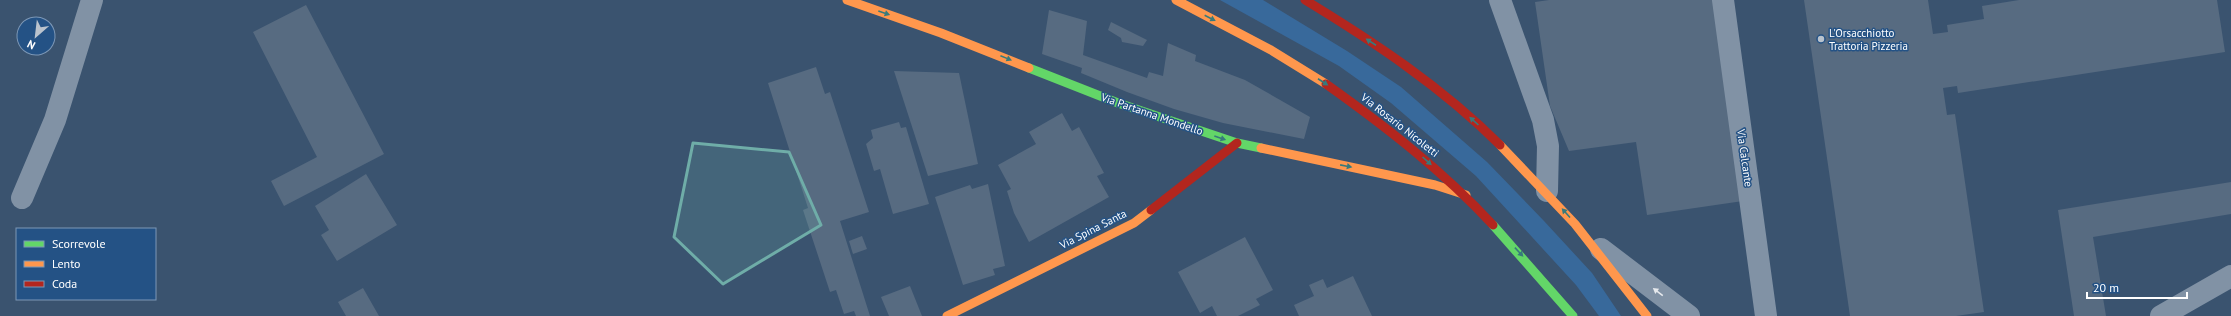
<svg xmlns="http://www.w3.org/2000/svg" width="2231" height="316" font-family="'PT Sans',sans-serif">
	<rect width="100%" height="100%" fill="#3a536f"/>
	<polygon fill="#38699b" points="1220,0 1263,0 1347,51 1401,87 1487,162 1544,221 1592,273 1621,316 1599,316 1576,285 1476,176 1391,103 1339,66"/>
	<g fill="#576b81">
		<polygon points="1549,0 1713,0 1743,201 1647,215 1636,142 1569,151 1550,106 1535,2"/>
		<polygon points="1804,0 1928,0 1933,34 1948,32 1947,25 1984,19 1982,6 2019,0 2217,0 2225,52 1958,93 1957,86 1943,88 1947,115 1955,114 1984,312 1956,316 1850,316"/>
		<polygon points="306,5 384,154 284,206 271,181 317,157 253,32"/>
		<polygon points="1049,10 1087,21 1083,55 1147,78 1149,72 1163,76 1168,43 1196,55 1195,61 1245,80 1310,117 1304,139 1223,123 1174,109 1127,92 1081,73 1082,68 1042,54"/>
		<polygon points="1111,22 1147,40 1143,46 1122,42 1121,38 1108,30"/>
		<polygon points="816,67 825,94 830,92 869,212 840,221 870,316 856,316 854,311 844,314 836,290 830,292 803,210 808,208 768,83"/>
		<polygon points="894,71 959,73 978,164 928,176"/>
		<polygon points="1062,113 1072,131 1079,127 1104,173 1097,176 1109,197 1029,242 1014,213 1007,191 1011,189 998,165 1036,144 1029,132"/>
		<polygon points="899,122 901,128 906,127 929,204 893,214 880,169 874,171 866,144 873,138 871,130"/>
		<polygon points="366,174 397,225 337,261 321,235 329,230 315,206"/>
		<polygon points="2231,182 2231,214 2093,237 2106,316 2074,316 2058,210"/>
		<polygon points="988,184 1005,266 993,269 995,275 963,285 935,197 970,185 972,189"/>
		<polygon points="862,236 867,249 853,254 849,241"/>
		<polygon points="1245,237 1273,290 1256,299 1260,305 1238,316 1217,316 1212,306 1200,313 1178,272"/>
		<polygon points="1353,276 1372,316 1299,316 1294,305 1314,296 1309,285 1323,279 1327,288"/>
		<polygon points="910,286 922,316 889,316 881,297"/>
		<polygon points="363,288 379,316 346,316 338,302"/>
	</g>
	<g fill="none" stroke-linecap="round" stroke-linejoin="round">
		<g stroke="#8192a5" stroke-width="22">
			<polyline points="1500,0 1543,120 1548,146 1547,191"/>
			<polyline points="1723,0 1766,316"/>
			<polyline points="22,198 55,120 92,0"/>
			<polyline points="1601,249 1689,316"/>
			<polyline points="2161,316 2231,276"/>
		</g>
		<g stroke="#63d668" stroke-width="9">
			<polyline points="1029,68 1118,103 1237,143 1261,148"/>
			<polyline points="1493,225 1573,316"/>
		</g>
		<g stroke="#ff974d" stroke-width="9">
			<polyline points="847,0 941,33 1029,68"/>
			<polyline points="1176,0 1271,50 1326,84"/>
			<polyline points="1500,145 1575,224 1647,316"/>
			<polyline points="1261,148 1435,185 1466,195"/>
			<polyline points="947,316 1134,223 1151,210"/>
		</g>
		<g stroke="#b3261e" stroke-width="9">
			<path d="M1305 0C1374 42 1442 87 1500 145"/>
			<path d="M1326 84C1385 126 1443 171 1493 225"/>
			<polyline points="1151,210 1237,143"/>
		</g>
	</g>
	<defs><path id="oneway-solid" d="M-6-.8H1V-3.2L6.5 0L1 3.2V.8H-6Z"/></defs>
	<g fill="#377a7c">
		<use href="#oneway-solid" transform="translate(884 13) rotate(19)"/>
		<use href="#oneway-solid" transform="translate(1210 18) rotate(27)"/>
		<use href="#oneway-solid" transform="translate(1371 42) rotate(-147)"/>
		<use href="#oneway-solid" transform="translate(1006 58) rotate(22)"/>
		<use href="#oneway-solid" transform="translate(1323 82) rotate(33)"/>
		<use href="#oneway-solid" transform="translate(1474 121) rotate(-138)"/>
		<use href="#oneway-solid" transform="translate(1220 138) rotate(19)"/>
		<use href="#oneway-solid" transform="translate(1427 161) rotate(42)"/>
		<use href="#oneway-solid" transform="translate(1346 166) rotate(11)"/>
		<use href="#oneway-solid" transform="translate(1566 213) rotate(-132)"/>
		<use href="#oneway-solid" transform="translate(1519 252) rotate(47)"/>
	</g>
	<use fill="#e6e9ed" href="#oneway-solid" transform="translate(1658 292) rotate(-143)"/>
	<path fill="#6fada8" fill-opacity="0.2" stroke="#6fada8" stroke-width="3" stroke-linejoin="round" d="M693 143 789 152 821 225 723 284 674 237Z"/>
	<circle fill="#bac3cd" stroke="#245285" stroke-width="1.5" cx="1821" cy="39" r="4"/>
	<g text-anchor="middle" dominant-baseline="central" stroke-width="3" stroke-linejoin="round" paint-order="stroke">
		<g font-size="11" fill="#fff" stroke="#245285" text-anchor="start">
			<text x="1829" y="33">L'Orsacchiotto<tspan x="1829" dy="13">Trattoria Pizzeria</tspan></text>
		</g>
		<g font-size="11" fill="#fff" stroke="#245285">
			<text transform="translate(1152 114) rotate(19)">Via Partanna Mondello</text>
			<text transform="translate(1400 125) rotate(38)">Via Rosario Nicoletti</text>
			<text transform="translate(1745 158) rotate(82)">Via Calcante</text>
			<text transform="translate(1093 229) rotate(-27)">Via Spina Santa</text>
		</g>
	</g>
	<rect x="16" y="228" width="140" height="72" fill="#245285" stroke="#7c97b6"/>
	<rect x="24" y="241" width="20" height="6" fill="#63d668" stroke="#7c97b6"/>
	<text x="52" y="248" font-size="12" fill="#ffffff">Scorrevole</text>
	<rect x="24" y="261" width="20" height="6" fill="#ff974d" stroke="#7c97b6"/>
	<text x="52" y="268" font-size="12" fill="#ffffff">Lento</text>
	<rect x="24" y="281" width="20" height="6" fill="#b3261e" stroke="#7c97b6"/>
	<text x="52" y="288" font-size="12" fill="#ffffff">Coda</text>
	<g transform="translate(36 36) rotate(208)"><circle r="19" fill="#245285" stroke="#7c97b6"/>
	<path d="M0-3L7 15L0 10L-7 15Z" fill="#bac3cd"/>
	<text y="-6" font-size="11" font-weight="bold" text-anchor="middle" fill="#ffffff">N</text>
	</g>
	<path d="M2087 292v6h100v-6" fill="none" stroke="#ffffff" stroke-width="2"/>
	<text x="2093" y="292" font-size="12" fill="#ffffff" stroke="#245285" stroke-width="3" paint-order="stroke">20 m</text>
</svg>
